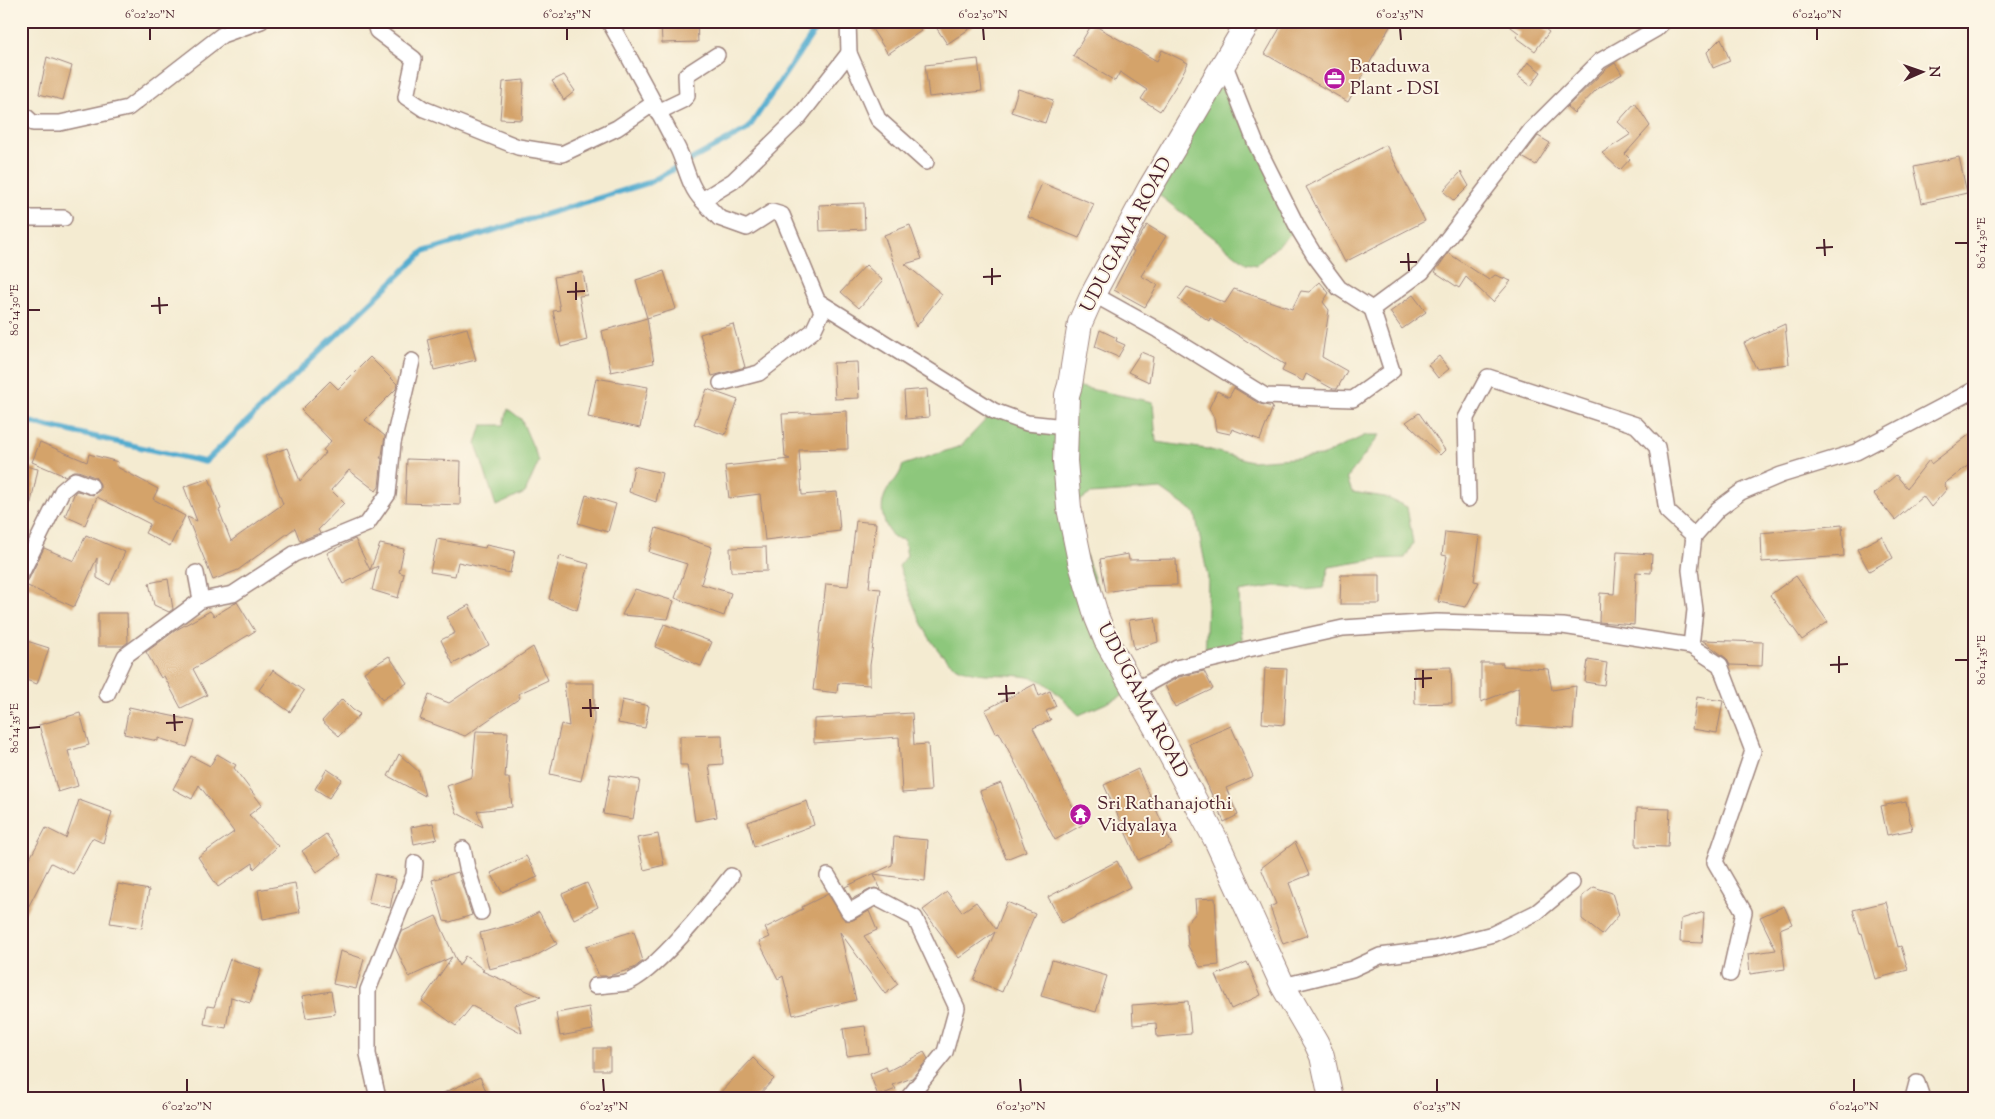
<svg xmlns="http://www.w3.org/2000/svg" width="1995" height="1119" font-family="'Sorts Mill Goudy',serif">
	<rect width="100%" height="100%" fill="#fcf5e5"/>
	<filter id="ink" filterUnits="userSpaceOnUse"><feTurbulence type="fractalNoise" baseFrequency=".02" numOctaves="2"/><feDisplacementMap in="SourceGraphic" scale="10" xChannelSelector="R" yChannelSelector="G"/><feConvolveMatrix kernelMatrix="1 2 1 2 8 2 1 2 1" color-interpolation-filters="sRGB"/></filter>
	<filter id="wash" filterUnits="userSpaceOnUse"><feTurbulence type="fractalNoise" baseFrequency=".0096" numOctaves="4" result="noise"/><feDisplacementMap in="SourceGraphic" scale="20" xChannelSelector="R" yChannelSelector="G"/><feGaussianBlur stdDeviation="1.12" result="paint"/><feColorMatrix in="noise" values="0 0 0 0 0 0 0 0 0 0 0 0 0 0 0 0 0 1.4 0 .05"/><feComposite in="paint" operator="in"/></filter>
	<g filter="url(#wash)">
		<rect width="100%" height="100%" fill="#f4ebd1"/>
		<g fill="#8dc77c" stroke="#6c7354">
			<polygon points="1224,63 1298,228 1256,265 1246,263 1150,188"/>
			<path d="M1070 385 1153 402 1156 442 1207 449 1251 461 1322 456 1366 435H1380L1347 478 1352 492 1385 497 1407 507 1413 543 1405 558 1378 559 1329 567 1323 588 1305 590 1276 586 1239 592 1240 624 1244 650 1205 661 1208 578 1195 513 1161 489 1090 494 1069 508 1134 691 1079 715C1070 707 1049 683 1039 680 1008 669 970 683 945 658 921 633 911 597 899 566L907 556 904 540 894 538C881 522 877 502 891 485 897 478 900 474 903 465L961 446 994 411 1065 426Z"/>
			<polygon points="508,409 521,419 539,461 525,493 496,506 476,444 482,425 504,425"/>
		</g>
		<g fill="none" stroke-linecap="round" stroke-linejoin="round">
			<polyline stroke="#52accf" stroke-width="5.5" points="21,420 205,462 423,252 648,183 748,129 821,21"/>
		</g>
		<g id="blocks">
			<g fill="#d4a36a">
				<polygon points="661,21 697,21 698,42 662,43"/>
				<polygon points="867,21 915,21 921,31 888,54"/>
				<polygon points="932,21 981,21 947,44"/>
				<polygon points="1284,21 1393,21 1348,102 1265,54"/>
				<polygon points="1503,21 1534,21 1549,32 1535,51 1516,37 1519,33"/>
				<polygon points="1092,24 1157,61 1162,50 1188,63 1177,84 1160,111 1141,99 1147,90 1120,72 1115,81 1073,56"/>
				<polygon points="1721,38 1730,61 1713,68 1707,52"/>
				<polygon points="47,57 72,66 63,100 39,94"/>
				<polygon points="978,59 982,91 929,97 925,65"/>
				<polygon points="1528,62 1541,72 1531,86 1518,76"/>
				<polygon points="1615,63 1622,74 1597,89 1574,113 1567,107 1606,69"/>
				<polygon points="564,75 575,91 564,100 552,81"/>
				<polygon points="524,80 522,120 500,119 503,82"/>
				<polygon points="1018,89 1053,100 1045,123 1011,112"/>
				<polygon points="1635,103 1650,126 1625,154 1630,159 1620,170 1602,153 1631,134 1618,122"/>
				<polygon points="1538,136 1550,143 1536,165 1522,157"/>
				<polygon points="1386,145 1425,221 1345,262 1306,187"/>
				<polygon points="1959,157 1967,193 1922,203 1914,167"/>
				<polygon points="1461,172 1469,186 1454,201 1443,191"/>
				<polygon points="1042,183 1094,204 1079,238 1028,217"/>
				<polygon points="864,203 865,229 820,231 819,205"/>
				<polygon points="910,225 922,259 905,264 942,294 916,327 884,235"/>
				<polygon points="1147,225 1166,236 1141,276 1158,285 1145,307 1114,290 1134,251 1132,250"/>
				<polygon points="1448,253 1489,280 1495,275 1511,281 1493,302 1466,277 1459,288 1435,272"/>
				<polygon points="866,265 883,281 859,308 841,292"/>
				<polygon points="664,271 676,309 647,318 636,280"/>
				<polygon points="583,272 587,295 579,296 587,340 561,347 553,311 560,310 554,277"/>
				<polygon points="1320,282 1329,293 1323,302 1329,310 1322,357 1347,371 1337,389 1333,389 1306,374 1303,381 1282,371 1285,365 1210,318 1209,321 1178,299 1187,287 1225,303 1234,289 1292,309 1301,291 1309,292"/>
				<polygon points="1413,295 1426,312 1402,329 1390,312"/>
				<polygon points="647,318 654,363 611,372 602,331"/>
				<polygon points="733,324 745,367 712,376 700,334"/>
				<polygon points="1785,324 1789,364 1756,368 1744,343"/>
				<polygon points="467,328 476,360 434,370 427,339"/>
				<polygon points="1100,330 1117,338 1116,341 1125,345 1118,357 1095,347"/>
				<polygon points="1141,352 1153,357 1149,382 1128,372"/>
				<polygon points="1439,356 1449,369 1438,378 1428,365"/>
				<polygon points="370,357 397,384 396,389 365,420 385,436 382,455 380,458 382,458 379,487 376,491 349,470 331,490 344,503 318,530 320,533 300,541 295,528 238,570 213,580 187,517 197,521 184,487 209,478 221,509 219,510 231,541 283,504 265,456 287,448 300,481 326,452 323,450 331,441 301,410 330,381 338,389"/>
				<polygon points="857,362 859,398 835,399 833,363"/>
				<polygon points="596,378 648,387 640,428 588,417"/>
				<polygon points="1234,388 1260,404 1273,407 1260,440 1232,429 1230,434 1216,431 1214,418 1209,408 1217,391 1229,397"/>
				<polygon points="707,389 738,400 725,435 694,424"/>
				<polygon points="927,389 929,417 906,419 904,391"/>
				<polygon points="847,411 848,449 799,450 802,495 837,492 840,531 765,540 760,494 729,498 725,466 790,459 785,457 782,414"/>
				<polygon points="1419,413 1445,450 1440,455 1406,422"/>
				<polygon points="1974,431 1974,461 1944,484 1947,489 1931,507 1923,496 1895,520 1874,494 1896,475 1907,488 1929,460 1931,464"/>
				<polygon points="40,442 87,462 89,454 118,462 117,467 158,489 153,499 185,516 170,546 145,533 150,524 97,497 85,525 65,516 75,492 77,491 93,495 100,490 100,484 95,477 78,471 73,471 65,476 32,462"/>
				<polygon points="407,459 461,461 460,505 405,503"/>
				<polygon points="21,465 38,469 28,517 21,517"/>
				<polygon points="634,466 662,473 656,502 629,492"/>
				<polygon points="586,495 616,504 608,532 578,523"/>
				<polygon points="856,521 876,523 869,588 881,589 870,665 870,685 838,683 837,693 813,690 826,584 848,586"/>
				<polygon points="1842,525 1844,556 1762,562 1761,533"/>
				<polygon points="656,528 712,547 701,584 731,593 724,616 675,598 687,564 649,552"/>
				<polygon points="1445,532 1480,536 1474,581 1479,582 1466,607 1438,602 1447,556 1442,555"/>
				<polygon points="86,535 125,552 110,585 97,578 97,558 74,607 21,583 29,579 44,548 74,561"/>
				<polygon points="1882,536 1893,558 1869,571 1857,549"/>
				<polygon points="355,539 370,570 343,584 327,553"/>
				<polygon points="437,539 485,548 486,545 515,551 510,573 458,562 455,576 430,572"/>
				<polygon points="380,544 404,549 399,572 404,574 398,598 372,590 378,566 370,570"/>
				<polygon points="766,547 767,571 731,572 730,548"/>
				<polygon points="1617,552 1652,554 1651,573 1636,572 1634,625 1599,622 1600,593 1614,594"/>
				<polygon points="1128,554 1129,560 1176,559 1177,585 1140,586 1106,592 1100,559"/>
				<polygon points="560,556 589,564 577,610 549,599"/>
				<polygon points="1341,575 1380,575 1380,604 1340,604"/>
				<polygon points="1796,576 1828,622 1802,640 1770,595"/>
				<polygon points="168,579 173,609 169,612 154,605 149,583"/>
				<polygon points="635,589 674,601 668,619 622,615"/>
				<polygon points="237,602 255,631 193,669 207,695 181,708 164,676 161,678 146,652 176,630 210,611 214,616"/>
				<polygon points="469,605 489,645 453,664 441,640 455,633 447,617"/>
				<polygon points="98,613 127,613 128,642 123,646 98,646"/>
				<polygon points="1155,617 1158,642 1134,649 1129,620"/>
				<polygon points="664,624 712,642 701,666 655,647"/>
				<polygon points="1702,640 1763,642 1762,666 1730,665 1726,658"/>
				<polygon points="27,641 49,648 37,684 26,680 24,673 21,674 21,657"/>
				<polygon points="533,647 548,680 518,694 520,698 465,736 420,719 429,695 449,703"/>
				<polygon points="389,656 407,683 382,700 364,672"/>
				<polygon points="1588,660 1607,663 1604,685 1585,682"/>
				<polygon points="1481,663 1503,663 1503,666 1548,669 1552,690 1576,686 1573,729 1517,725 1519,687 1481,702"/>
				<polygon points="1451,667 1452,703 1415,704 1414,668"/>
				<polygon points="1265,668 1287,669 1284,725 1262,723"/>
				<polygon points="273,670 304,691 290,712 259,690"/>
				<polygon points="1204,671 1213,689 1175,707 1165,685 1179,677"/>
				<polygon points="564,683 594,683 594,721 581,781 550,774 561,724 569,726"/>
				<polygon points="1035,684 1039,696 1050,691 1056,706 1046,711 1051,720 1033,728 1082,825 1055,840 999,732 996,733 985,710"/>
				<polygon points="1697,697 1723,701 1717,733 1692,729"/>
				<polygon points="342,699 353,710 360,714 339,736 322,721"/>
				<polygon points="622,700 649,706 645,728 618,723"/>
				<polygon points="129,707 195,721 187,747 158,738 158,741 124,734"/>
				<polygon points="80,713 89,745 68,751 78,786 58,792 39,725"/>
				<polygon points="912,713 914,745 928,744 931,791 902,793 899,737 814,743 814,719"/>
				<polygon points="1231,726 1253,776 1226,788 1238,815 1224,822 1189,744"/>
				<polygon points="476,731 508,732 505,778 509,778 512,807 477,811 483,827 457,813 447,786 472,777"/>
				<polygon points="722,735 723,764 709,765 717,817 695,821 687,765 680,765 680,736"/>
				<polygon points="217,754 236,765 234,768 262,805 249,815 278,846 254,869 253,863 218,887 198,857 234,832 199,785 192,799 173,789 191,756 210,766"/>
				<polygon points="399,754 419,772 425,796 388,776"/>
				<polygon points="327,769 342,779 329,798 315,789"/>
				<polygon points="1138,769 1172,845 1138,860 1104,785"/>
				<polygon points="610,775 640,780 633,819 603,814"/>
				<polygon points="1001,783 1026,851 1006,859 980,791"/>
				<polygon points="79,800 112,812 103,843 92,838 73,874 51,863 21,921 21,875 46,828 66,838"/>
				<polygon points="807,801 814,825 754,847 748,822"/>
				<polygon points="1906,801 1912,830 1887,835 1881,806"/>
				<polygon points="1637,808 1670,809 1668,847 1636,846"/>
				<polygon points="433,823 437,839 414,844 411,827"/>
				<polygon points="326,834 341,855 317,872 302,851"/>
				<polygon points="658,834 664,865 644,870 637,838"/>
				<polygon points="894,837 928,840 925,881 874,874 881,890 875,888 871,889 852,899 845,887 892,865"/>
				<polygon points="1295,842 1309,875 1289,883 1308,935 1283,944 1270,907 1276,904 1261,868"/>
				<polygon points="526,856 538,877 502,892 491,873"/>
				<polygon points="1117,861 1130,887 1062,923 1048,897"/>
				<polygon points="458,872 472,915 450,922 444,921 432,880"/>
				<polygon points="375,874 396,879 390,908 368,903"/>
				<polygon points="295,883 300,912 263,919 258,890"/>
				<polygon points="587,883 598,907 574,919 562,894"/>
				<polygon points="118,884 149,890 142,928 110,923"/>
				<polygon points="1594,887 1612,893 1619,915 1602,935 1582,919 1582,896"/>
				<polygon points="947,892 962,912 976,902 996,929 1007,902 1035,914 1002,992 974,980 995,932 959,958 923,910"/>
				<polygon points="828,894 845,920 853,920 869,911 877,930 864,936 898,984 885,994 840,932 856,1000 793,1015 783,976 778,979 759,942 770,937 765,928 803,909 802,907"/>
				<polygon points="1215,898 1219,965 1200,967 1188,946 1186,924 1196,913 1195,899"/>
				<polygon points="1886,902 1898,947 1901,946 1908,970 1875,979 1862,933 1860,934 1853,910"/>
				<polygon points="1784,906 1792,924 1780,929 1785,969 1750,974 1748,954 1776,950 1760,917"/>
				<polygon points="539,912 557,944 530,959 489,969 480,933 518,923"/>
				<polygon points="1704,912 1702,943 1680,942 1681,919"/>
				<polygon points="436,916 459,966 465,956 484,970 482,971 541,997 515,1005 522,1033 472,1006 456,1026 422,1001 452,957 409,977 395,947 401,932"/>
				<polygon points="634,931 643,961 634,968 609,976 599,976 586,946"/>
				<polygon points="340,951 364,959 356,989 333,984"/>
				<polygon points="230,959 261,969 250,1003 231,997 226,1028 204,1024 207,1006 214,1007"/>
				<polygon points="1052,960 1107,976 1096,1012 1041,996"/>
				<polygon points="1247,962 1261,995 1231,1009 1216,975"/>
				<polygon points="331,991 335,1014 306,1018 302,996"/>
				<polygon points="1188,1001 1191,1034 1157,1037 1156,1023 1133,1025 1132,1005"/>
				<polygon points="589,1007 593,1030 560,1036 556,1013"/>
				<polygon points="865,1026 869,1053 847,1056 843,1029"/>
				<rect x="594" y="1048" width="16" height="22"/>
				<polygon points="924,1052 928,1059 912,1078 893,1085 896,1089 878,1096 870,1074 886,1067 888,1071"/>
				<polygon points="753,1058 774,1079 756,1098 715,1098"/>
				<polygon points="480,1077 489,1098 432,1098"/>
			</g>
		</g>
	</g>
	<g filter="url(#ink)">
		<use href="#blocks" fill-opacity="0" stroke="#9f857e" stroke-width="1"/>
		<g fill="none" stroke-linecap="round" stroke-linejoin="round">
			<defs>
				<g id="minor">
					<polyline points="374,21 377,31 414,59 406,97 424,109 518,147 562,154 617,128 654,103"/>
					<path d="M609 21C633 64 656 106 678 149 686 166 689 187 702 200L733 181 799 117 849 53 878 119 926 162"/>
					<polyline points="848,21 849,53"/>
					<polyline points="1224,63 1256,144 1298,228 1315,256 1339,288 1372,309"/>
					<polyline points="21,112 33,123 60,123 128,108 222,35 261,21"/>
					<polyline points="658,112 683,100 687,96 686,75 717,55"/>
					<polyline points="702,200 719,218 747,228 772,212 782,215 822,312 813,331 759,373 721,383"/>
					<polyline points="21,218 64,218"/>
					<polyline points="1093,294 1158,330 1265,396 1353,399 1392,371 1372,309 1422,272 1531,130 1600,61 1656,29 1664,21"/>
					<polyline points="816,300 994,411 1027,423 1065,427"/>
					<polyline points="1468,499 1466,418 1488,377 1636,425 1657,447 1667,511 1694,536"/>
					<polyline points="21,574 62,491 75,480 91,486"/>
					<polyline points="201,600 233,594 294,554 367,524 388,494 393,443 412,361"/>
					<polyline points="1691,646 1695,610 1690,570 1694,536 1718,509 1741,492 1781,475 1856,452 1974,390"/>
					<polyline points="1134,691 1176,668 1236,654 1244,650 1343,628 1437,622 1563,626 1691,646 1720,665 1753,751 1715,862 1744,912 1730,974"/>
					<polyline points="107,694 125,656 201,600 196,573"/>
					<polyline points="463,849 467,868 481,912"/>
					<polyline points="828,876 849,912 875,897 915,918 957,1008 945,1052 908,1098"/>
					<path d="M595 986C605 985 616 985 626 983 654 974 711 902 731 876"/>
					<polyline points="1283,986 1352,969 1380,956 1435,949 1493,934 1537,912 1572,883"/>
					<polyline points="378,1098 368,1054 368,990 414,875 415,863"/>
					<polyline points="1913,1098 1917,1083 1922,1098"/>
				</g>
				<polyline id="primary" points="1249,21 1150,188 1093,294 1080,323 1070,385 1067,395 1065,461 1069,508 1080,561 1097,618 1106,640 1160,735 1217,842 1283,986 1316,1043 1322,1056 1331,1098"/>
			</defs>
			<use href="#minor" stroke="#9f857e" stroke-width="18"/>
			<use href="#primary" stroke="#9f857e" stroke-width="26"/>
			<use href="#minor" stroke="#fff" stroke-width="15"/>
			<use href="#primary" stroke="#fff" stroke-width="24"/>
		</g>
	</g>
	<path fill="none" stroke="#4a1f2b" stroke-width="2" d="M150 28V40M567 28V40M983 28 984 40M1400 28 1401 40M1817 28V40M1824 239 1825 256M1955 243H1968M1816 248 1833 247M1408 253 1409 271M1400 262H1417M992 268V285M983 277 1001 276M576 282V300M567 292 585 291M159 297 160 314M151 306 168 305M28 310H40M1839 656V673M1955 660H1968M1830 665 1848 664M1423 670V688M1414 679 1432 678M1006 685 1007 702M998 694 1015 693M590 699 591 717M582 708H599M174 714 175 731M166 723 183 722M28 728 40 727M187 1079V1092M603 1079 604 1092M1020 1079 1021 1092M1437 1079V1092M1854 1079V1092"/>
	<defs>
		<symbol id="office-disc" viewBox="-11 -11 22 22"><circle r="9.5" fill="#b5179e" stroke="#fcf5e5"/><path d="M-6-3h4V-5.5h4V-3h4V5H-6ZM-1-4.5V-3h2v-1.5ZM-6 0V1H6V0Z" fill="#fff"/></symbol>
		<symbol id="temple-disc" viewBox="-11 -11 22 22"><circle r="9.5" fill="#b5179e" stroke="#fcf5e5"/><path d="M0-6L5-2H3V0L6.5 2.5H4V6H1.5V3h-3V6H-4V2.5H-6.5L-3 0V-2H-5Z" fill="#fff"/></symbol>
	</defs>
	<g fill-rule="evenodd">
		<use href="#office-disc" x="1322" y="66" width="25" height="25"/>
		<use href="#temple-disc" x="1068" y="802" width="25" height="25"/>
	</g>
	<g text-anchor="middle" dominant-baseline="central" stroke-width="4" stroke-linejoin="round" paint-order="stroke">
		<g font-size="19" fill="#4a1f2b" stroke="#fcf5e5" text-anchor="start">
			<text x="1350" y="67">Bataduwa<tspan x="1350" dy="22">Plant - DSI</tspan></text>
			<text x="1097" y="804">Sri Rathanajothi<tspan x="1097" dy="22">Vidyalaya</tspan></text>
		</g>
		<g font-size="19" fill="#4a1f2b" stroke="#fcf5e5">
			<text transform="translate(1127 235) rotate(-62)">UDUGAMA ROAD</text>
			<text transform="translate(1142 701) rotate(62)">UDUGAMA ROAD</text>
		</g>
	</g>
	<rect width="1995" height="1119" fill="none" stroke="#fcf5e5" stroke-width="55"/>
	<g transform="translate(1922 72) rotate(88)" stroke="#fcf5e5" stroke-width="4" paint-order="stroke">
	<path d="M0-4L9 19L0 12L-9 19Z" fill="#4a1f2b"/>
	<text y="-8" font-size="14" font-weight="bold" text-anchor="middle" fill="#4a1f2b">N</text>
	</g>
	<rect x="28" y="28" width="1940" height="1064" fill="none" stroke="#4a1f2b" stroke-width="2"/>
	<g font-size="12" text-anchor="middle" fill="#4a1f2b">
		<text x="150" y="18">6°02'20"N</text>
		<text x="567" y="18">6°02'25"N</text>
		<text x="983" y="18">6°02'30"N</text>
		<text x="1400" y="18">6°02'35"N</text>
		<text x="1817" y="18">6°02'40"N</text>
		<text transform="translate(1981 243) rotate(-90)" y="4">80°14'30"E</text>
		<text transform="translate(14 310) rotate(-90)" y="4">80°14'30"E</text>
		<text transform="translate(1981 660) rotate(-90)" y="4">80°14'35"E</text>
		<text transform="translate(14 728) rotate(-90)" y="4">80°14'35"E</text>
		<text x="187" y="1110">6°02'20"N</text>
		<text x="604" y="1110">6°02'25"N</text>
		<text x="1021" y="1110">6°02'30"N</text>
		<text x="1437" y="1110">6°02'35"N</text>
		<text x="1854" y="1110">6°02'40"N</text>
	</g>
</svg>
